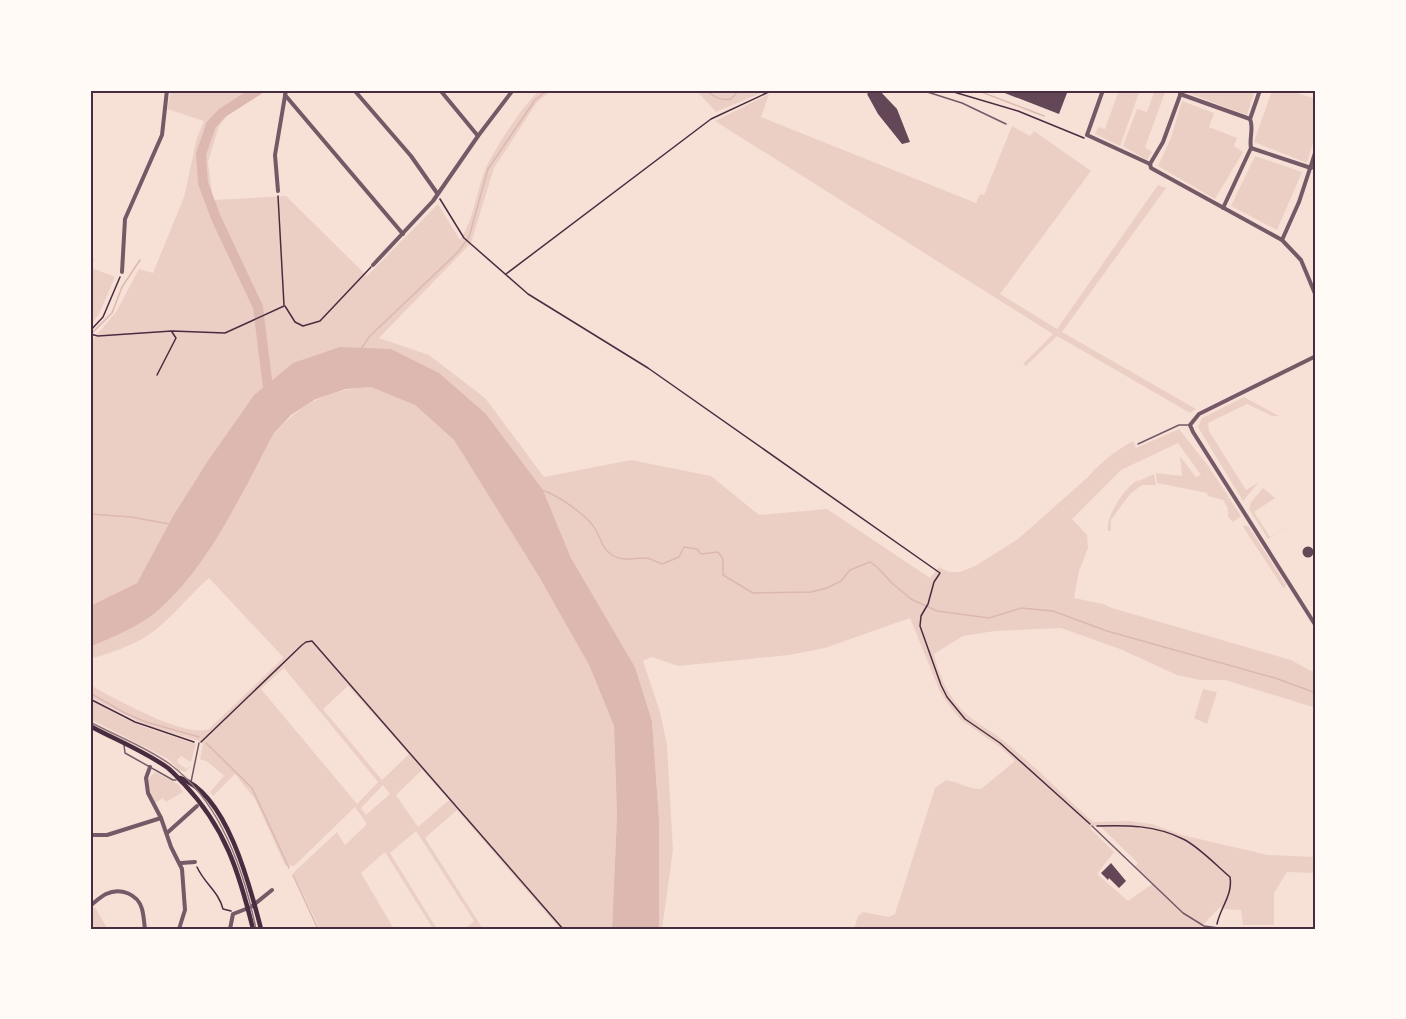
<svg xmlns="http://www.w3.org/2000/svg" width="1406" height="1019" font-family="'Source Serif 4',serif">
	<rect width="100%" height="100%" fill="#f7e1d7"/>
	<g fill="#ebcfc5" fill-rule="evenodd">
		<path d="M171 90H186L200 93 202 90H267L228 115 219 126 208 162 213 200 286 196 367 276 438 204 460 240C474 219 476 193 485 170 490 156 530 93 542 90 545 89 549 90 552 90L537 102 494 168 471 243 379 338 429 355 485 398 544 477 631 460 711 476 759 515 827 509 930 578 939 567 949 572H960L975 566 1018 539 1088 477C1101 462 1115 451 1133 441L1136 448 1179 429 1209 467 1241 516 1233 522 1228 517V509L1223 500 1208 496 1207 493 1157 483 1156 473 1182 476 1180 456 1196 477 1201 475 1178 443 1121 470 1072 519 1087 535 1088 548 1079 571 1074 598 1103 604 1112 608 1291 660 1311 671H1316V708L1225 680H1200L1177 675 1120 649 1061 628 995 631 963 636 934 654C940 678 950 701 970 717 981 726 993 732 1004 741 1035 766 1063 795 1093 822L1128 821 1152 824 1182 835 1268 855 1316 857V873L1287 872 1274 893V925H1243L1241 910 1223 909 1220 907 1199 929H854L858 916 863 912 889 917 895 914 935 788 946 780C958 782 969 789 981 789L1015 761 1000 747 961 720 951 708 940 692 910 618 825 648 789 655 678 666 652 657 643 661 660 712 667 745 673 850 662 929H659V819L652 721 635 667 571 558 543 490 486 414 293 363 254 395 207 462 173 516 137 583 90 606V343L116 312 139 269 153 273 184 197 197 138 204 121 167 109ZM1092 826H1100L1138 863 1135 866 1152 884 1128 901 1097 874 1114 852 1090 828Z"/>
		<polygon points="696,90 768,90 716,112"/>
		<polygon points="1119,90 1140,90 1120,146 1095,134 1098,127 1105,129"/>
		<polygon points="1155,90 1166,90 1145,147 1152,152 1147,160 1123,146 1137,109 1147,112"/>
		<polygon points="1186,90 1255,90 1247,115 1185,92"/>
		<polygon points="1272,90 1288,90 1316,99 1316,133 1307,163 1254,142"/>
		<polygon points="769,94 761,117 976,203 980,194 984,195 1012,126 1030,136 1034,131 1091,171 1000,294 1057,329 1158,185 1166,188 1062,332 1196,409 1190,413 1057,336 1026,366 1023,364 1053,334 715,121"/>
		<polygon points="1182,101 1214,113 1209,127 1237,138 1234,146 1243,152 1215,199 1158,166 1171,138"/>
		<polygon points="1255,156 1302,172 1277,230 1231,206"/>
		<polygon points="90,257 94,259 92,268 115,277 99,314 90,326"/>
		<path d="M371 387 415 405 454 440 538 575 589 665 614 726 617 816 612 929H560L457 810 425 838 483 929H465L474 921 416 831 390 853 437 929H433L385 852 361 873 394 929H320L293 873 337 832 345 845 367 824 355 807 294 866 285 865 255 799 235 774 213 796 210 792 224 776 208 762 200 759 203 744 199 741 145 725 90 697V685C112 697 186 739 209 729L279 662 283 657 209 578C188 596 171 620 147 636 129 647 110 653 90 659V647C115 636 142 626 162 607 211 562 243 491 274 433 304 402 327 390 371 387ZM284 668 378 782 357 804 261 689ZM348 686 409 754 382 780 323 709ZM422 770 449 800 418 827 396 795ZM383 785 390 794 366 815 361 808Z"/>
		<polygon points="1244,397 1279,416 1272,416 1247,404 1208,423 1209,431 1246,490 1259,482 1243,501 1198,427 1202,418"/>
		<path d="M1154 474 1156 485H1142L1130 494 1111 520V531H1108C1105 517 1125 487 1138 480L1139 481Z"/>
		<polygon points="1263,488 1275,498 1254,512 1270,537 1291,525 1268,539 1249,509 1251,502"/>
		<polygon points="1245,525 1249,527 1286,585 1284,589 1245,530 1243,526"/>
		<polygon points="1203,689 1217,692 1207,724 1194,718"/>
		<polygon points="90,699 123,718 144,727 196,744 191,762 181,756 177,760 179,764 186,769 191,766 185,772 179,770 168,759 90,719"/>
		<polygon points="155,772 178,784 183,792 166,802 163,798 155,803 148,788 148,779"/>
		<polygon points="95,907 107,928 92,929 90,924 90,910"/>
	</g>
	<path fill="#dcb8b0" d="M340 347 391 349 439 373 486 414 543 490 571 558 635 667 652 721 659 819V929H612L617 816 614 726 589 665 538 575 454 440 415 405 371 387 346 389 316 399 291 415 274 433C243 491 211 562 162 607 142 626 115 636 90 647V606L137 583 173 516 207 462 254 395 293 363Z"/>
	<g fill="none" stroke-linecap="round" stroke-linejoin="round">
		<g stroke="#dcb8b0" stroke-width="1.5">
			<path d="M706 90C714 97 720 101 731 99L739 90"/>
			<polyline points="976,90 1044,116"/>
			<polyline points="90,335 112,313 122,287 140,260"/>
			<polyline points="361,349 370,336 458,252 469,237 488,169 535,100 547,90"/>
			<path d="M541 490C557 494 590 517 597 532 602 542 603 549 612 555 623 562 633 558 644 558 650 558 657 562 662 564L679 557 684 547 697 549 701 554 718 552 723 559V575L753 593 811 592 827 588 841 581 850 570 870 562 877 567 893 584 911 599 937 611 989 618 1021 608 1053 611 1107 631 1275 678 1316 693"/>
			<polyline points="90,514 131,517 169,524"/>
			<polyline points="90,693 125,713 146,722 199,737"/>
			<polyline points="206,743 252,788 289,868"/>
			<polyline points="293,875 318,929"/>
		</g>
		<polyline stroke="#dcb8b0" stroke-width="10" points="258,90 222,113 211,125 201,154 203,183 216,218 258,307 269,396"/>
	</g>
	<g fill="#644757">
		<polygon points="872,90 879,90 897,109 910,142 902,144 878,114 867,94"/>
		<polygon points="997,90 1060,90 1067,93 1059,114"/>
		<circle cx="1308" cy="552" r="5.5"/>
		<polygon points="1111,863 1126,881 1119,888 1109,878 1108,880 1101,873"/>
	</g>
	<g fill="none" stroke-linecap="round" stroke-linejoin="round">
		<g stroke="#4a2c40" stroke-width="1.5">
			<polyline points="947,90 1018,111 1084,138"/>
			<polyline points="278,196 284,305"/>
			<polyline points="440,199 464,238 528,294 648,368 940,573 934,582 928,604 921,616 920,626 941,685 947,697 965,719 1000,743 1090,824"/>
			<polyline points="506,274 711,119 773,90"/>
			<polyline points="285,306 295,322 303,326 320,321 371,267"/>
			<polyline points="90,331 103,317 120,277"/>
			<polyline points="90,334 98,336 172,331 225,333 284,306"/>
			<polyline points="157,375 176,338 172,332"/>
			<polyline points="90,699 135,722 194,742"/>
			<polyline points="201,742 302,645 306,642 312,641 563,929"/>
			<path d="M1097 826C1127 825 1155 825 1183 839 1198 846 1217 866 1230 877 1233 895 1220 908 1217 924"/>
			<path d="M197 867C204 883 219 892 223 909L231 911"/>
		</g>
		<g stroke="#755966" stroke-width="1.5">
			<polyline points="921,90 962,103 1006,124"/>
			<polyline points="1138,444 1179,425 1190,425"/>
			<polyline points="124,745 125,753 173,780 176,780"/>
			<polyline points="191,782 199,743"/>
			<polyline points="1092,826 1183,913 1204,926 1219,928"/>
		</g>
		<g stroke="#755966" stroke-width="4">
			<polyline points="354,90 411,156 437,193"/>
			<polyline points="440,90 478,136"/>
			<polyline points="1103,90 1087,135 1150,164 1151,168 1282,240 1301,260 1316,296"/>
			<polyline points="1180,94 1250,119"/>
			<polyline points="285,95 403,234"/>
			<polyline points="1251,148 1311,168"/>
			<polyline points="1150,164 1163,142 1182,90"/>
			<polyline points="278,191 275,155 286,90"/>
			<path d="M1223 208 1251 148C1249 138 1254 128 1250 119L1260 90"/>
			<polyline points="1282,240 1299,202 1316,150"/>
			<polyline points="373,265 433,201 478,136 513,90"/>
			<polyline points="122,272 125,219 162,135 167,90"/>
			<polyline points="1316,356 1199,414 1190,425 1193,432 1316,626"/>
			<polyline points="150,767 146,778 148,793 161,818 171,847 182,869 185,910 179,929"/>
			<polyline points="167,833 197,806"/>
			<polyline points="90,835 107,835 161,818"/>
			<polyline points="181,863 195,862"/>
			<path d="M90 906C95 902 100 897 106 894 120 887 138 894 142 909 144 916 144 923 145 929"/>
			<polyline points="230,929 233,914 251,907 272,890"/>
		</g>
		<g stroke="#4a2c40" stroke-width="4.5">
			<path d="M90 726C116 740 144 751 168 768 174 773 179 779 184 784 225 827 239 872 253 929"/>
			<path d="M180 778C227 794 250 886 261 929"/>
		</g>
		<path stroke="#8f747c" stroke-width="1.5" d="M90 722C116 736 147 747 171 765 220 802 244 871 256 929"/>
	</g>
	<rect width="1406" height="1019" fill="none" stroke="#fffaf5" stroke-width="183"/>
	<rect x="92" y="92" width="1222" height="836" fill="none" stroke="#4a2c40" stroke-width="2"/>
</svg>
